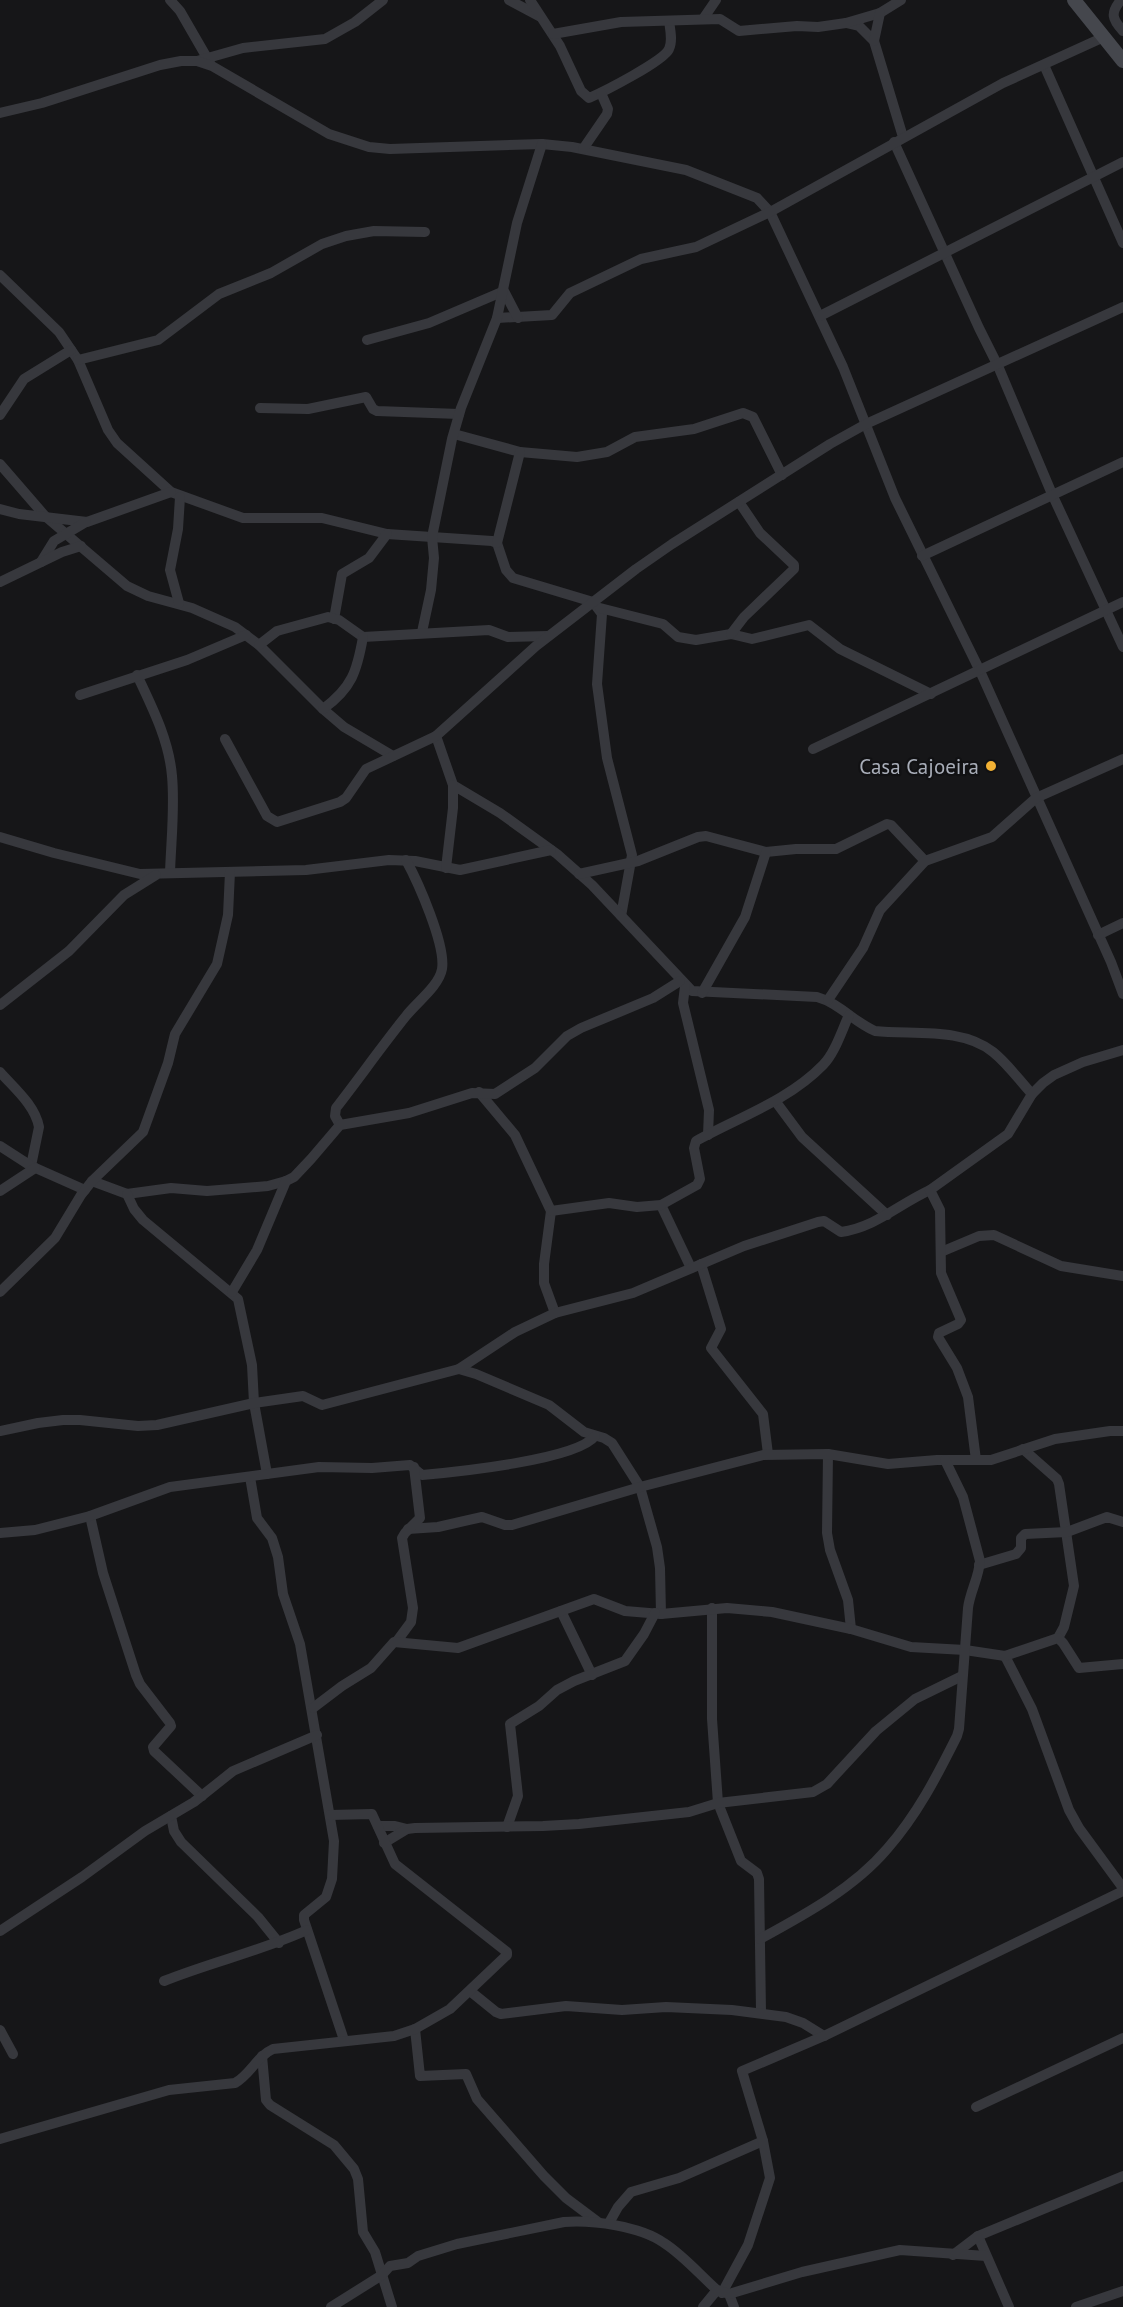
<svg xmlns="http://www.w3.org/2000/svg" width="1123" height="2307" font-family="'PT Sans',sans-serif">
	<rect width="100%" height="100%" fill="#161618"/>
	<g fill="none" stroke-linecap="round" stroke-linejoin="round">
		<g stroke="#37383d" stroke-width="10">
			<polyline points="170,0 180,11 210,63"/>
			<polyline points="509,0 539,16"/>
			<path d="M530 0 560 46 581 91 589 98C603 92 664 61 669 49 673 41 670 29 669 21"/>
			<path d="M1121 0C1110 13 1112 19 1123 31"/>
			<polyline points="703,19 716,0"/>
			<polyline points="846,23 859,26 874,41 903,137"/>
			<polyline points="553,34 621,22 720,19 739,31 797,26 818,27 846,23 880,13 901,0"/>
			<polyline points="874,41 880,13"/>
			<polyline points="197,61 243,48 325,39 355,22 383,0"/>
			<polyline points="1044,65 1123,243"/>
			<polyline points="0,113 42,103 160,65 181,61 197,61 212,66 329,134 369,147 390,149 542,144 572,147 686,170 757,198 770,212 843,367 895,498 980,671 1111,962 1123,994"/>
			<polyline points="894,142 979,328 998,366 1052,494 1123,647"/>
			<polyline points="583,149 607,114 608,109 601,93"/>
			<polyline points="0,275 59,332 78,360 108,430 117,443 171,492 243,518 322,518 387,534 492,541 497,543 506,570 513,578 593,602 602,614 597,684 607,758 632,855 621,916"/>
			<polyline points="820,316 1123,162"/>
			<polyline points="497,318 552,315 570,293 641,259 696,247 770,212 1003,83 1104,37"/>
			<polyline points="367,340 429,323 504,291 518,318"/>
			<polyline points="78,360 158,340 219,294 271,273 322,244 346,236 374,231 425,232"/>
			<polyline points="260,408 308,409 366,397 373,409 377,411 459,414"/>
			<polyline points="0,415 24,379 71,350"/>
			<polyline points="454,434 520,452 577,457 607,452 635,437 694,429 743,413 753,417 782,475"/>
			<polyline points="0,464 45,516 127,586 148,596 192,608 235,627 259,645 323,709 344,727 393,756"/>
			<polyline points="0,509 19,514 87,522 171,492"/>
			<polyline points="497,543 520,452"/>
			<polyline points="922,556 1123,462"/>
			<polyline points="41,562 54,541 86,522"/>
			<polyline points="0,582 62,552 81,546"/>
			<polyline points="179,603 170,570 178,529 180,497"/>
			<polyline points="600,608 663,624 678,637 696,640 731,634 752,639 809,625 840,649 931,694"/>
			<polyline points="334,619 342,574 369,558 387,534"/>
			<polyline points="422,632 431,590 434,558 432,537 452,439 461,408 497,318 517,223 542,144"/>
			<polyline points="731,634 744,617 794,569 794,565 760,533 739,502"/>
			<polyline points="259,645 277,631 328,617 339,620 363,637 489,630 508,637 548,636"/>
			<path d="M137 675C152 707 169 740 172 776 175 808 171 841 170 873"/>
			<polyline points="80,695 187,660 246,635"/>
			<path d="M323 709C352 688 357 671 363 637"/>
			<path d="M436 736 453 785 500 813 557 854 592 885 692 991 817 997C839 1003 854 1022 875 1031 913 1035 962 1027 993 1052 1008 1064 1019 1080 1032 1094"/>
			<polyline points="225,739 267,816 277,822 340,802 346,798 366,769 436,736 536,646 636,569 672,544 830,444 866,424 1123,307"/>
			<polyline points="813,749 1123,602"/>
			<polyline points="0,837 54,853 140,874 306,870 389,860 415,861 460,870 551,850"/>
			<polyline points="446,868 453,808 453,785"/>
			<polyline points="579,874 638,861 698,837 706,836 766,852 796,849 836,849 887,824 891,825 925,861"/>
			<polyline points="1098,935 1123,923"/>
			<polyline points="685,986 683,1003 709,1110 708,1135"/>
			<polyline points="702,993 745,917 766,852"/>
			<polyline points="828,1000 863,948 880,910 925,861 992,837 1036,798 1123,759"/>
			<polyline points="0,1005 69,951 124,895 156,875"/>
			<path d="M0 1072C14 1088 35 1105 39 1127L31 1166"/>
			<polyline points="479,1092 515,1135 551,1211 544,1264 544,1283 555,1313"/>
			<polyline points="776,1102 802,1137 887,1215"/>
			<path d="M340 1125 335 1116 336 1108C360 1077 382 1046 406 1016 417 1002 439 986 442 969 446 945 418 882 406 860"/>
			<polyline points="0,1146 31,1166 85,1190"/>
			<polyline points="92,1181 127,1194 171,1188 207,1191 268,1186 286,1181 294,1177 311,1159 340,1125 409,1113 472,1093 495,1094 535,1068 567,1036 581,1028 653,998 680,981"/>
			<polyline points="0,1191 35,1168"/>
			<polyline points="127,1194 134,1209 143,1220 238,1299 252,1365 254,1403 267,1474"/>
			<polyline points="661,1205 691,1268"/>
			<path d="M551 1211 609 1203 637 1207 661 1205 697 1185 700 1179 694 1148 696 1141C739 1117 788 1101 823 1065 835 1053 842 1030 849 1015"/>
			<polyline points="941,1252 979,1236 994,1235 1061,1266 1123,1276"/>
			<polyline points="701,1264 721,1329 711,1348 763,1414 768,1454"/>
			<polyline points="0,1292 55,1238 81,1195 92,1181 143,1132 168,1063 175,1034 217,964 228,915 230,872"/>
			<polyline points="232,1292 257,1250 286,1181"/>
			<polyline points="459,1369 476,1374 549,1405 584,1432 604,1438 612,1443 640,1487 657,1547 660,1568 661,1614"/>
			<path d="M0 1431 38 1423 63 1420H80L138 1426 157 1425 254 1403 303 1396 322 1405 459 1369 515 1332 555 1313 633 1293 744 1246 818 1222 824 1221 841 1232C876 1227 899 1204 930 1190"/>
			<polyline points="1023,1449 1057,1479 1059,1484 1074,1586 1064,1627 1058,1638"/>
			<polyline points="828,1454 827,1533 830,1550 848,1600 851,1629"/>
			<polyline points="976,1460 968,1397 957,1368 938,1337 939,1333 958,1324 961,1320 941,1273 940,1210 930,1190 1008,1134 1032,1094 1043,1083 1054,1075 1083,1062 1123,1050"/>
			<polyline points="250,1477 257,1518 272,1538 278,1557 283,1594 300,1644 334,1841 332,1879 326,1897 304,1915 304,1920 344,2040"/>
			<polyline points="90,1516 103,1573 136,1675 140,1684 170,1723 171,1726 153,1747 154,1751 202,1796"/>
			<polyline points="408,1529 438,1527 482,1517 505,1525 512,1525 640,1487 763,1455 828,1454 888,1464 937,1460 991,1460 1055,1439 1110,1431 1123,1431"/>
			<path d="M0 1533 35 1530 90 1516 170 1487 319 1467 372 1468 410 1465 422 1475C455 1472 577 1460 595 1436"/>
			<polyline points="979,1565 1016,1554 1021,1548 1021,1538 1025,1534 1067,1532 1107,1517 1123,1522"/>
			<polyline points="712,1608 712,1719 718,1803 741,1861 757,1873 759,1879 761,2012"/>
			<polyline points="561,1611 592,1675"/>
			<polyline points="397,1641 411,1622 413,1608 402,1538 405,1533 420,1518 414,1467"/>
			<polyline points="1005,1656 1032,1709 1069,1810 1079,1828 1123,1888"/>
			<polyline points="313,1708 342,1686 371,1668 394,1642 458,1648 594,1599 625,1611 661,1614 727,1608 772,1612 851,1629 911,1647 965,1650 1005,1656 1058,1638 1063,1643 1079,1668 1123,1664"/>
			<polyline points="171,1816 174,1831 181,1842 258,1917 279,1943"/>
			<polyline points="378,1826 395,1826 407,1829"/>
			<polyline points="507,1827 518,1796 510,1724 539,1706 557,1690 574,1681 625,1661 644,1634 655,1613"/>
			<polyline points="384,1843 407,1829 415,1828 543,1826 579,1824 689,1812 718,1803 813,1792 827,1784 876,1731 915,1699 962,1676"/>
			<polyline points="0,1931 82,1877 145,1831 194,1802 233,1771 317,1735"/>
			<path d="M760 1939C804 1915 854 1888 887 1849 917 1815 937 1776 957 1736L959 1729 968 1608C970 1592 979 1577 980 1561L963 1497 945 1460"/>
			<path d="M164 1981C211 1962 261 1951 307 1930"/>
			<polyline points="470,1991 496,2012 501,2014 566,2006 622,2010 666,2007 732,2010 786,2017 803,2023 824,2036"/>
			<polyline points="415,2029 420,2076 466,2074 477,2099 544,2176 566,2198 598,2222"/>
			<polyline points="0,2030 13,2054"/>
			<polyline points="262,2056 266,2100 270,2105 334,2145 354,2169 358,2179 363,2232 375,2252 392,2307"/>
			<polyline points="976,2107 1123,2038"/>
			<path d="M0 2139 169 2090 235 2083C250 2075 257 2056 273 2049L394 2036 415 2029 450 2009 507 1955V1952L395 1864 372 1814 330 1815"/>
			<polyline points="609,2223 618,2207 631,2192 679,2178 763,2141"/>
			<polyline points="978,2236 1009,2307"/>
			<polyline points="953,2255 978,2236 1123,2176"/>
			<polyline points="722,2293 748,2245 770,2178 763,2141 742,2071 824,2036 1123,1891"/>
			<polyline points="729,2294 734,2307"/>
			<path d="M331 2307 382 2275 390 2266 408 2263 418 2256 457 2244 564 2222C593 2220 640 2226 664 2243 683 2255 700 2275 717 2290"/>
			<polyline points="703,2307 717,2290 729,2294 802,2272 900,2250 986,2256"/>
			<polyline points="1076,2307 1123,2291"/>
		</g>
		<polyline stroke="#45474d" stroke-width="14" points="1074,0 1123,61"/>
	</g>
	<circle fill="#f2b134" stroke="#111113" stroke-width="2" cx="991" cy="766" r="6"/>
	<g text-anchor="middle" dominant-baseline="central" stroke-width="4.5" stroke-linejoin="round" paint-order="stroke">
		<g font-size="21" fill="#a8adb8" stroke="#111113" text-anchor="end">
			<text x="979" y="766">Casa Cajoeira</text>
		</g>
	</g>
</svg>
